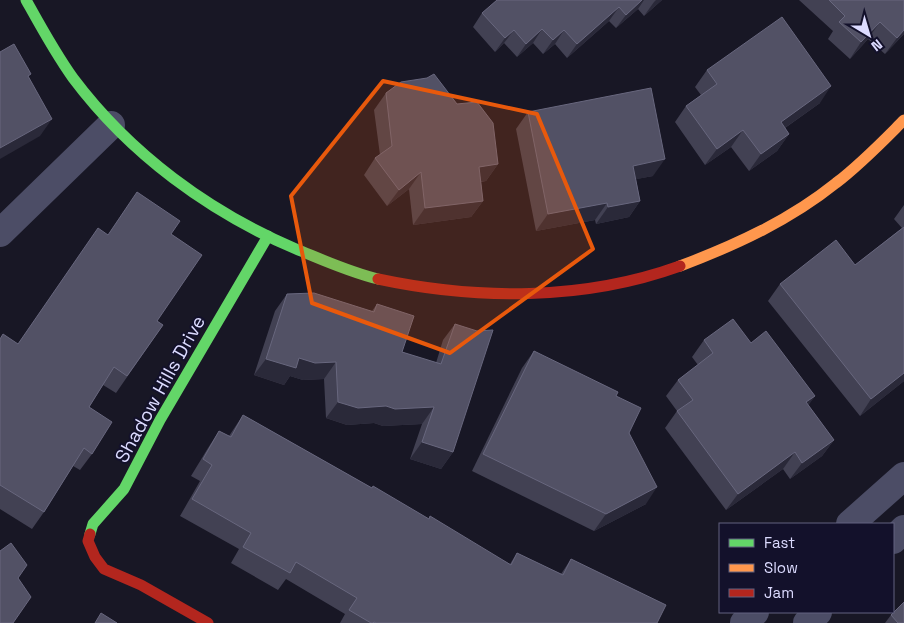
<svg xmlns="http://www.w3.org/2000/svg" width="904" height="623" font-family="'Space Grotesk',sans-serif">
	<rect width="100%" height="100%" fill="#181725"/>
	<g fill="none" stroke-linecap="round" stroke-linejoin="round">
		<g stroke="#4c4d66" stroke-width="28">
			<polyline points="0,233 111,125"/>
			<polyline points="850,524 904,476"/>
			<polyline points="893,540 904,529"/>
			<polyline points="744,623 755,612"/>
			<polyline points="807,623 818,612"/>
		</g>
		<g stroke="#63d668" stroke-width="11">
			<path d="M26 0C41 27 55 53 73 78 130 154 209 212 296 249 323 260 349 272 378 279"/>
			<polyline points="90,534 93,524 124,489 160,420 268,236"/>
		</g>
		<path stroke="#ff974d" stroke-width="11" d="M680 266C736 245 790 220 836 183 861 164 882 142 904 120"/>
		<g stroke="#b3261e" stroke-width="11">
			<path d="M378 279C477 300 583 301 680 266"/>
			<polyline points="90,534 88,541 95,557 104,569 141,585 208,623"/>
		</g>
	</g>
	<g fill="#424153">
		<polygon points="497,0 662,0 644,16 638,9 616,28 609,21 567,58 555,44 543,54 533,43 517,57 504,43 495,52 473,27 482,13"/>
		<polygon points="799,0 904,0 904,34 885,54 868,39 850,59 828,39 833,31"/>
		<polygon points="707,70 820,103 785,128 789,134 777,151 749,171 731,147 705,165 675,122 686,106 701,95 695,87"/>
		<polygon points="386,93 457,104 498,164 486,181 481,182 483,201 471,217 413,225 409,189 387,206 364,175 375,158 380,155 374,110"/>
		<polygon points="528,112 653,176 636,179 640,201 629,217 596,224 595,220 536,231 516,129"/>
		<polygon points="904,205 904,381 860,416 768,301 780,284 855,265 902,228 894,219"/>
		<polygon points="171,234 157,321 163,325 116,393 103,385 89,407 92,454 80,470 73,466 44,512 32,529 0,509 0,338 18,344 108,235"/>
		<polygon points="287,294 372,311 377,304 402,352 436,363 443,340 455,324 453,452 441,469 410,459 422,424 383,426 374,423 347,425 326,418 324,379 303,380 290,376 284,385 254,375 275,311"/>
		<polygon points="704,340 751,343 815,396 808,405 834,440 822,456 790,479 783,469 726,510 665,428 677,411 666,396 678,380 698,365 692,357"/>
		<polygon points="534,351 616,396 629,433 646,504 594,531 472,471 522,368"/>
		<polygon points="243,415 372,488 510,564 517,553 561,574 571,559 657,623 340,623 345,614 286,579 278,590 231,563 239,549 180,516 200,481 191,476 208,448 219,431 229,436"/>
		<polygon points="891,615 904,623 885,623"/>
	</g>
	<g fill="#2a2939">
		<polygon points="642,0 644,0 638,9 616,28 626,15"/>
		<polygon points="656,0 662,0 644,16 654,2"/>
		<polygon points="619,7 609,21 567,58 577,44"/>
		<polygon points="880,22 868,39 850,59 861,42"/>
		<polygon points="542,29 533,43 517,57 526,44"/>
		<polygon points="514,30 504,43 495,52 505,38"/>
		<polygon points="564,30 555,44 543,54 553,40"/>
		<polygon points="904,30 904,34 885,54 897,38"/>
		<polygon points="831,86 820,103 769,139 781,122"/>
		<polygon points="52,119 40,136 0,159 0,148"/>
		<polygon points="743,130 731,147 705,165 717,149"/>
		<polygon points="789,134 777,151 749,171 761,154"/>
		<polygon points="665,159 653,176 622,182 633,166"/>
		<polygon points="498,164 486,181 467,183 479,167"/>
		<polygon points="421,172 409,189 387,206 399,190"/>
		<polygon points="483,201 471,217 413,225 425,208"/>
		<polygon points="640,201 629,217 596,224 608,207"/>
		<polygon points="607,203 595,220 536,231 548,214"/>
		<polygon points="299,358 336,362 324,379 303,380 290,376 284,385 254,375 266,359"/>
		<polygon points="904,373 904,381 860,416 871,399"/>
		<polygon points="815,396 803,413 806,402"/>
		<polygon points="338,402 386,406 434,407 422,424 383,426 374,423 347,425 326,418"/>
		<polygon points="834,440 822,456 790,479 802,463"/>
		<polygon points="422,442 453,452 441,469 410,459"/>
		<polygon points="795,452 783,469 726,510 738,494"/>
		<polygon points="657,487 646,504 594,531 606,514"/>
	</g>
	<g fill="#525165" stroke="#68677e">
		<polygon points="497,0 642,0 626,15 619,7 577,44 564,30 553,40 542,29 526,44 514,30 505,38 482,13"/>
		<polygon points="829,0 904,0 904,30 897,38 880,22 861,42 839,22 845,16"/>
		<polygon points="782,17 831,86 781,122 789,134 761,154 743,130 717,149 686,106 717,84 707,70"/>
		<polygon points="14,44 31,74 28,76 52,119 0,148 0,52"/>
		<polygon points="434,74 457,104 477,102 493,123 498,164 479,167 483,201 425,208 421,172 399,190 375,158 392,146 386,93 401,82 427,78"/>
		<polygon points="651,88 665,159 633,166 640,201 608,207 607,203 548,214 528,112"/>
		<polygon points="137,192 180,221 171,234 202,255 157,321 163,325 127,376 114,367 89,407 112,422 92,454 84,448 44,512 0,485 0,339 3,334 18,344 98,228 108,235"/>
		<polygon points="904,227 904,373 871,399 780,284 836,240 855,265"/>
		<polygon points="314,293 374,312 377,304 414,316 402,352 441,364 455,324 477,331 493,330 453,452 422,442 434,407 395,409 386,406 358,408 338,402 336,362 315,363 299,358 296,368 266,359 287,294"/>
		<polygon points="733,319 751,343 766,331 815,396 806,402 834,440 802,463 795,452 738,494 677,411 693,400 678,380 713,353 704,340"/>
		<polygon points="534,351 618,392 616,396 641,408 629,433 657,487 606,514 483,454"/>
		<polygon points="243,415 372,488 373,486 429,519 430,516 511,565 517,553 563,575 571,559 666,605 657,623 376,623 374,622 373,623 371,623 349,610 357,598 296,562 290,573 243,547 251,533 192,499 212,465 203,459 219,431 231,437"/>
		<polygon points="11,543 27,565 18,578 31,597 13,623 0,623 0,551"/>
		<polygon points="904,602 904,623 898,623 891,615"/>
		<polygon points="101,613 117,623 95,623"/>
	</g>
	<path fill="#e8590c" fill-opacity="0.2" stroke="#e8590c" stroke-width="4" stroke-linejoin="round" d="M383 81 537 114 593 249 450 353 312 303 291 196Z"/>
	<g text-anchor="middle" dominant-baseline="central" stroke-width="4" stroke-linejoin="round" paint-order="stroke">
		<g font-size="19" fill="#dcdbff" stroke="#13112b">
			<text transform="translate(160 389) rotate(-61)">Shadow Hills Drive</text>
		</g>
	</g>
	<rect x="719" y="523" width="175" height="90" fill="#13112b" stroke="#636280"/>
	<rect x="729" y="539" width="25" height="8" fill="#63d668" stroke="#636280"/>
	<text x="764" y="548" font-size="15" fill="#dcdbff">Fast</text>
	<rect x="729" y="564" width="25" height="8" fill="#ff974d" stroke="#636280"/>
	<text x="764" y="573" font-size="15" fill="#dcdbff">Slow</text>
	<rect x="729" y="589" width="25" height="8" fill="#b3261e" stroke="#636280"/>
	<text x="764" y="598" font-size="15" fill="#dcdbff">Jam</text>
	<g transform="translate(869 35) rotate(142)" stroke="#13112b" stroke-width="4" paint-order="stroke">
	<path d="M0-4L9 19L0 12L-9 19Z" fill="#dcdbff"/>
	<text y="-8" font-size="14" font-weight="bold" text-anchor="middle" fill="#dcdbff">N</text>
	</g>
</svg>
